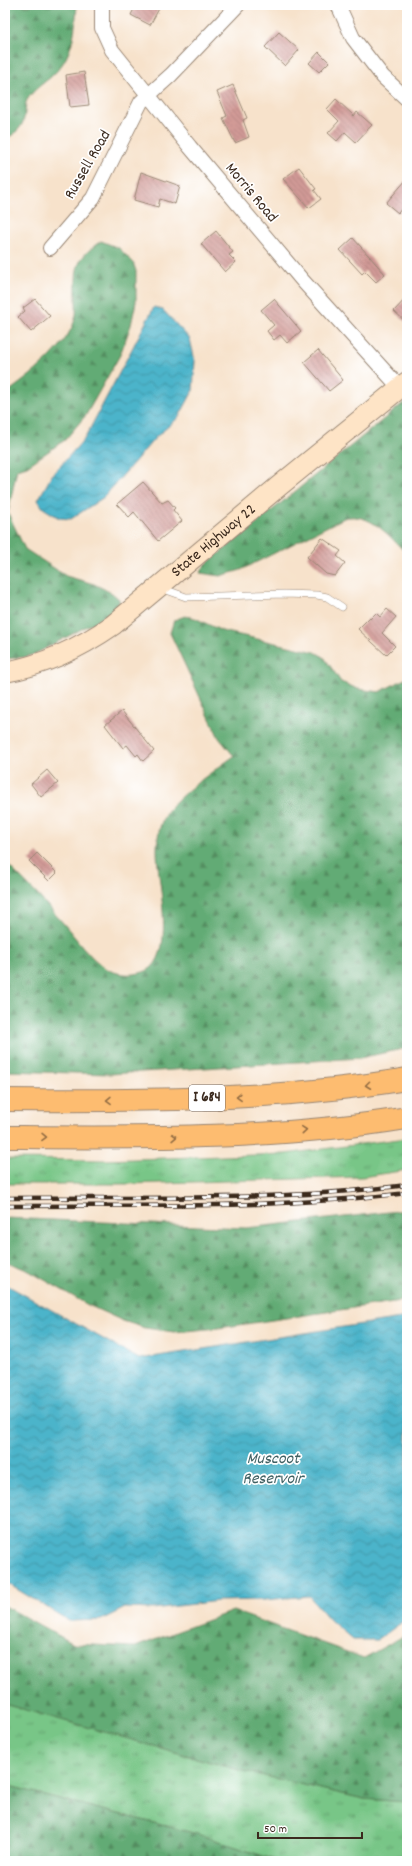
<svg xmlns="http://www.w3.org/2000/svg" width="412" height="1866" font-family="Dekko,sans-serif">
	<defs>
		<pattern id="grass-tufts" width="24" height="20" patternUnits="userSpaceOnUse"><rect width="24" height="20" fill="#78c687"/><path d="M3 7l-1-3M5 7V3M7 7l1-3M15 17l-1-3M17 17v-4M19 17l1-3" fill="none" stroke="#64a16e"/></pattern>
		<pattern id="forest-firs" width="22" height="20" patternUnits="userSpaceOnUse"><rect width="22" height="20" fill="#62ab74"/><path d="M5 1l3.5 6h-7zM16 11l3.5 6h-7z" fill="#528b5f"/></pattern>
		<pattern id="water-waves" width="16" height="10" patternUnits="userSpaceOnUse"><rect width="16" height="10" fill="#4bb4ca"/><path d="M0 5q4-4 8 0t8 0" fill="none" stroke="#4093a3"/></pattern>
		<pattern id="building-back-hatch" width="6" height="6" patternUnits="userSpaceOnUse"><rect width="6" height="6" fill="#d19a96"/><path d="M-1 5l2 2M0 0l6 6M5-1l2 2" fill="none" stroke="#ab7e7a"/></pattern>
	</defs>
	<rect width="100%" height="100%" fill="#fff"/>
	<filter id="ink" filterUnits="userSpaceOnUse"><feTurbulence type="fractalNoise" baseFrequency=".025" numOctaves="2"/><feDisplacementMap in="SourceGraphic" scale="8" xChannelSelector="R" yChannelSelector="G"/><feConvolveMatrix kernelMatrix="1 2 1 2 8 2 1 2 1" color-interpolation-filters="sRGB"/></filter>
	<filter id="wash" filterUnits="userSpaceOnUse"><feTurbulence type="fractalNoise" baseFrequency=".012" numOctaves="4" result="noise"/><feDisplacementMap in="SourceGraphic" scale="16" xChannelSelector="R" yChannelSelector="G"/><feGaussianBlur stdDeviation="0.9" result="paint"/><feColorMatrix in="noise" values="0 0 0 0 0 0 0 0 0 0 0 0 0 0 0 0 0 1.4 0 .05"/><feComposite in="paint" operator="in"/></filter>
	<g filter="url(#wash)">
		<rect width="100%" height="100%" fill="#f7e2cb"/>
		<g fill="url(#grass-tufts)" stroke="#5a7852">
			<polygon points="407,1138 407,1170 362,1177 127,1184 5,1184 5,1159 104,1160 285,1154"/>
			<polygon points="5,1704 239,1770 364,1799 407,1802 407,1861 278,1861 197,1834 5,1785"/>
		</g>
		<g fill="url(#forest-firs)" stroke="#4e6a49">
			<path d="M11 5H77C75 29 74 53 56 72 47 82 35 87 27 100 25 103 26 108 25 112 24 127 17 132 5 140V10Z"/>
			<path d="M101 241 119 248 133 262 136 271V302L131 325 120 355 86 415 65 440 27 466 17 469 8 513 25 549 66 576 94 584 112 593 119 599V609L35 654 25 657 5 659V394C29 377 67 348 75 319 77 314 76 306 76 301 76 268 73 261 101 241Z"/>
			<path d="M407 400V554C390 537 370 511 344 518L241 570 220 576 200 573 205 565Z"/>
			<path d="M185 616 195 618 222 631 315 652 324 657 341 682 358 689 379 692 407 678V1048L360 1058 110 1074 5 1071V862C25 882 45 902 64 924 76 938 89 957 105 968 113 973 125 975 134 974 140 973 146 972 151 968 175 947 157 879 157 850 157 839 159 826 165 815 178 794 214 771 234 756L219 738 170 633 174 620Z"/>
			<polygon points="407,1210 407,1300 219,1328 174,1332 145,1328 123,1321 88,1305 29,1271 5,1261 5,1218 246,1228"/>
			<polygon points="5,1606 74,1644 135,1647 233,1611 364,1658 407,1634 407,1802 364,1799 239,1770 5,1704"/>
			<polygon points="5,1785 197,1834 278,1861 5,1861"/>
		</g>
		<g fill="url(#water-waves)" stroke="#436f74">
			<polygon points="154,307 163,310 190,339 195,361 193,391 179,417 156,437 104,497 71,519 59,518 43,508 38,500 52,475 85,438"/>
			<polygon points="5,1284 139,1359 407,1317 407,1616 401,1623 377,1640 353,1640 330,1620 309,1596 264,1600 218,1601 153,1609 125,1608 101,1620 69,1621 5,1582"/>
		</g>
		<g id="blocks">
			<g fill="url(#building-back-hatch)">
				<polygon points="136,5 161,5 150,25 131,15"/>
				<polygon points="279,32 299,50 285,66 265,47"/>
				<polygon points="319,52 329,62 319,72 309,63"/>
				<polygon points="84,72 89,105 70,107 66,75"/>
				<polygon points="233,85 247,118 243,120 249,137 235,143 223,118 227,116 217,92"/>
				<polygon points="336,99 354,116 357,112 372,125 356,142 345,132 337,141 328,133 339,121 327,109"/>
				<polygon points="299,167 316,189 314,190 321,199 309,208 283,179"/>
				<polygon points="141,172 180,186 175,204 160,199 158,207 134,200"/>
				<polygon points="407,179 407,202 398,213 386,203"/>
				<polygon points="216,231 233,252 229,255 236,262 225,272 201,244"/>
				<polygon points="353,238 385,274 376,282 365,271 362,274 340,250"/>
				<polygon points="407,297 407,323 394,311"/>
				<polygon points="35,299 50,316 31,332 18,317 25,311 23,308"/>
				<polygon points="274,299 301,331 287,343 280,335 274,340 267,331 274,325 261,310"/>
				<polygon points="318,350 343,380 329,391 304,362"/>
				<polygon points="143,482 162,503 168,500 175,508 173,510 182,521 158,541 134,512 129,517 117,504"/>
				<polygon points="322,538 341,551 337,556 345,563 335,576 326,574 307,557"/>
				<polygon points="387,609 396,617 382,633 395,646 386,655 358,629 369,618 370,619 376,613 380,617"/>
				<polygon points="122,711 154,751 143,761 138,754 136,756 127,745 123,748 105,725"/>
				<polygon points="47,770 58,783 41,797 31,784"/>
				<polygon points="37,853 57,873 49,881 29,861"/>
			</g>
		</g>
	</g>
	<g filter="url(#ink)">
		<use href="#blocks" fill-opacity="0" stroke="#998674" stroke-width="1"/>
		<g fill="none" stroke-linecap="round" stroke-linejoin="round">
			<defs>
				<polyline id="service" points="161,588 186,597 284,594 317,595 327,597 342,607"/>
				<g id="minor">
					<polyline points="102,5 102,28 112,50 190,147 302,280 400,388"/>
					<polyline points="338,5 353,38 383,77 407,99"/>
					<polyline points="50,248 93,198 141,102 171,75 238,5"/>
				</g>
				<g id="secondary">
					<path id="s1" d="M5 672C45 665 80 648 113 625L279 486 407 382"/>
				</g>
				<g id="motorway">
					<path d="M5 1100C139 1101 274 1101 407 1079"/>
					<path d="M5 1137C140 1138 274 1140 407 1118"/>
				</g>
			</defs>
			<use href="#service" stroke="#998674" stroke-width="8"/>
			<use href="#minor" stroke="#998674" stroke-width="16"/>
			<use href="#secondary" stroke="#998674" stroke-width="22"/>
			<use href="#motorway" stroke="#998674" stroke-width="24"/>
			<use href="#service" stroke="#fff" stroke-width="7"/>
			<use href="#minor" stroke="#fff" stroke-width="14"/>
			<use href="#secondary" stroke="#fee4c6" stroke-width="20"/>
			<use href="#motorway" stroke="#fdbc70" stroke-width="22"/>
			<defs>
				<g id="rail">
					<path d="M5 1198C139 1197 274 1202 407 1185"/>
					<path d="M5 1206C139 1205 274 1209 407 1193"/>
				</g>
			</defs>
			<use href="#rail" stroke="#3b2a1e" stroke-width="4.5"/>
			<use href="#rail" stroke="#fff" stroke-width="3" stroke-dasharray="9" stroke-linecap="butt"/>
		</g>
		<defs><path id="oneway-chevron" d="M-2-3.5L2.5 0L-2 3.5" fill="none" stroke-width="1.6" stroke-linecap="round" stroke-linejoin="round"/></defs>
		<g stroke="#926c43">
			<use href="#oneway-chevron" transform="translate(368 1085) rotate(173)"/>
			<use href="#oneway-chevron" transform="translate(239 1097) rotate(178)"/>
			<use href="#oneway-chevron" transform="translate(109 1100) rotate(179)"/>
			<use href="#oneway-chevron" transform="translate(304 1130) rotate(-5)"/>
			<use href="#oneway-chevron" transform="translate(44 1137) rotate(1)"/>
			<use href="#oneway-chevron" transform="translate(174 1137) rotate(-1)"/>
		</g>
	</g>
	<g text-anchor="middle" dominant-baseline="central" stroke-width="3.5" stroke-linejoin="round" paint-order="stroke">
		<rect fill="#fff" stroke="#766a62" stroke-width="1" x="189" y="1085" width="36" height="26" rx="3"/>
		<g font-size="15" font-weight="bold" fill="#3b2a1e">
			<text x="207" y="1098">I 684</text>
		</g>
		<g font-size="16" fill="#3b2a1e" stroke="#fff">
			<text transform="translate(88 165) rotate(-60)">Russell Road</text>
			<text transform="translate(251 193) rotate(50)">Morris Road</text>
			<text stroke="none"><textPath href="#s1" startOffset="250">State Highway 22</textPath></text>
		</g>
		<g font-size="17" font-style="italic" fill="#416163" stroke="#fff">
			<text x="273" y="1460">Muscoot<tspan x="273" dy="20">Reservoir</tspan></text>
		</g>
	</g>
	<rect width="412" height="1866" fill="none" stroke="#fff" stroke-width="20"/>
	<path d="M258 1832v6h104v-6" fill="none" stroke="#3b2a1e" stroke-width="2"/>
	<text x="264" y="1832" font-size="12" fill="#3b2a1e" stroke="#ffffff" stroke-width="3" paint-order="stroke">50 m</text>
</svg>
